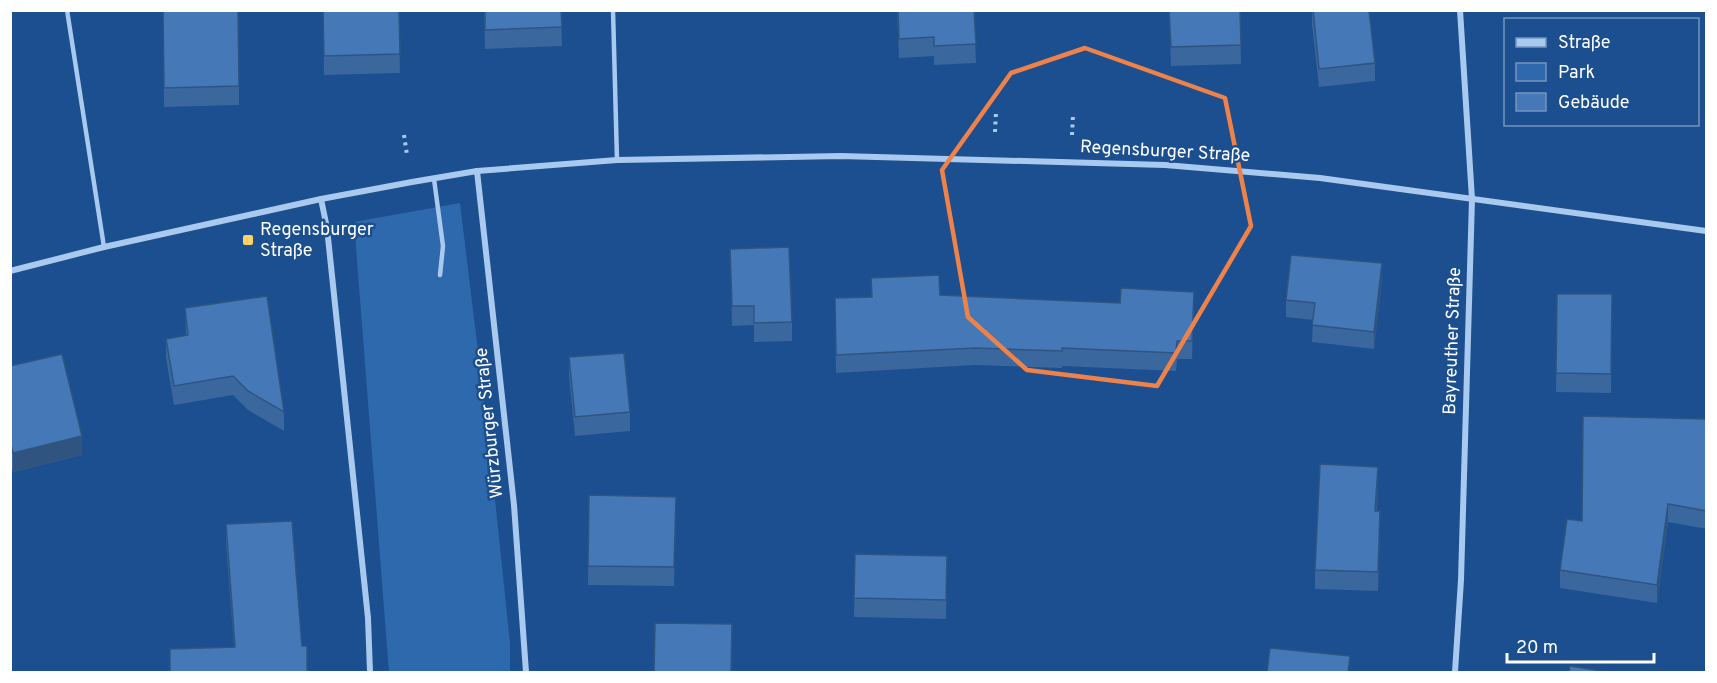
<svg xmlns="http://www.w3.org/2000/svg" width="1717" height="683" font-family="Overpass,sans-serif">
	<rect width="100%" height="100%" fill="#1b4f8f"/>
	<polygon fill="#2e69ad" points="460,203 489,442 510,643 510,672 389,672 354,222"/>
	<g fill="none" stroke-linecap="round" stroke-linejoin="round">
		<g stroke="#a9c9ee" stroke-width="4" stroke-dasharray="3 4.5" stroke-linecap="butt">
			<polyline points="995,132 996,112"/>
			<polyline points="404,135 407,155"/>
			<polyline points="1072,135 1073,115"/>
		</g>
		<g stroke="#a9c9ee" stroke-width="4.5">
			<polyline points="67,10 104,247"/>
			<polyline points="613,10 617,160"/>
			<polyline points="434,179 443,246 440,275"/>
		</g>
		<g stroke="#a9c9ee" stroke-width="6">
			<polyline points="477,171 514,505 526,672"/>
			<polyline points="321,199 327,228 368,618 370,672"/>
			<polyline points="10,271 104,247 321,199 412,182 477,171 617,160 841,156 1165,165 1320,178 1706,231"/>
			<polyline points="1455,672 1461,580 1472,199 1460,10"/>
		</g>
	</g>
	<g fill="#3a679d">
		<polygon points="163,10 239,86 239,105 164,107"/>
		<polygon points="323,10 399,10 400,73 324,75"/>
		<polygon points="484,10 561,10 562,46 485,49"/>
		<polygon points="897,10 974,10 976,63 934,65 934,56 899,58"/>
		<polygon points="1169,10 1240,10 1241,64 1171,66"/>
		<polygon points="1312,10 1369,10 1375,63 1375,81 1319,87 1312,24"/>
		<polygon points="730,249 792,322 792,341 754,342 754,325 732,326"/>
		<polygon points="871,278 940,295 1194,309 1192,359 1177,359 1176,371 1062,366 1062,368 975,365 836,373 835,298 871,297"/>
		<polygon points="1382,280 1374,349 1312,342 1313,320 1286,317 1286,300"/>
		<polygon points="1557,294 1612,294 1611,393 1556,392"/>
		<polygon points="185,308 284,412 284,431 248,410 233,395 174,405 166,358 166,339 186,336"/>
		<polygon points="569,357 630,412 630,431 575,436 569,376"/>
		<polygon points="10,366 82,455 13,472 10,459"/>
		<polygon points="1707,419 1707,529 1668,522 1657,603 1560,588 1560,570 1582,521"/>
		<polygon points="1378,486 1377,511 1380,530 1378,591 1315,589 1315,570"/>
		<polygon points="589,495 676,497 674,586 588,585"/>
		<polygon points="226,524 302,646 234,647 226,543"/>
		<polygon points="855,554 947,556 946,619 854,617"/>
	</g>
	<g fill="#305480">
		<polygon points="1382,263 1382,280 1374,349 1374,332"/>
		<polygon points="1194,292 1194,309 1192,359 1192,341"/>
		<polygon points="82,436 82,455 13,472 13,453"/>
		<polygon points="1378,467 1378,486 1375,530 1375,511"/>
		<polygon points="1668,504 1668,522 1657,603 1657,585"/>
		<polygon points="1380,511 1380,530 1378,591 1378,572"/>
	</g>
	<g fill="#4478b7" stroke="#305480" stroke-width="1.5">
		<polygon points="163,10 238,10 239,86 164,88"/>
		<polygon points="323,10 399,10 400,54 324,56"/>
		<polygon points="485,10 561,10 562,27 485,30"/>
		<polygon points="898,10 974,10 976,44 934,46 934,37 899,39"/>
		<polygon points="1169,10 1240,10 1241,45 1171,47"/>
		<polygon points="1313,10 1369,10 1375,63 1319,69"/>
		<polygon points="789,247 792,322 754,323 754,306 732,306 730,249"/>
		<polygon points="1291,255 1382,263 1374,332 1312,325 1315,303 1286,300"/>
		<polygon points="939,275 940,295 1120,303 1121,288 1194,292 1192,341 1177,341 1176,353 1062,348 1062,351 975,348 836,355 835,298 872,297 871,278"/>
		<polygon points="1557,294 1612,294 1611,374 1556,373"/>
		<polygon points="267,296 284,412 248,391 233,376 174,386 166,339 188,335 185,308"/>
		<polygon points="624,353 630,412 575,417 569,357"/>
		<polygon points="62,354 82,436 13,453 10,440 10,366"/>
		<polygon points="1583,416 1707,419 1707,511 1668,504 1657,585 1560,570 1567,519 1582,521"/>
		<polygon points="1320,464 1378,467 1375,511 1380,511 1378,572 1315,570"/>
		<polygon points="589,495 676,497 674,567 588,566"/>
		<polygon points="292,521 302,646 307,646 307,672 170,672 170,649 235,647 226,524"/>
		<polygon points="855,554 947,556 946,600 854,598"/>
		<polygon points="655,623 732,624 731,672 654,672"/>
		<polygon points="1270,648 1350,656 1348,672 1267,672"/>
		<polygon points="1570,666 1608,672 1569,672"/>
	</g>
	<path fill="none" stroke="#ee8249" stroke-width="4.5" stroke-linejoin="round" d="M1085 48 1225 98 1251 226 1157 386 1027 370 968 317 942 170 1011 73Z"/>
	<rect fill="#ffd166" stroke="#1b4f8f" stroke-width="2" x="242" y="234" width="12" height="12" rx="3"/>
	<g text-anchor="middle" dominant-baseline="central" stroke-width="5" stroke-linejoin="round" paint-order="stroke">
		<g font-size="18" fill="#fff" stroke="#1b4f8f">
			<text transform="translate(1165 152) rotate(3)">Regensburger Straße</text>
			<text transform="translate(1453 341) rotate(-88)">Bayreuther Straße</text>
			<text transform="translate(490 423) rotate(-96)">Würzburger Straße</text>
		</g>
		<g font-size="18" fill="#fff" stroke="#1b4f8f" text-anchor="start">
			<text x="260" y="230">Regensburger<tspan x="260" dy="21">Straße</tspan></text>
		</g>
	</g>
	<rect width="1717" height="683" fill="none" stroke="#ffffff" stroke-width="24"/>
	<rect x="1504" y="18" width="195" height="108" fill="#1b4f8f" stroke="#7695bc" stroke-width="1.5"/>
	<rect x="1516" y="38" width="30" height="9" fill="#a9c9ee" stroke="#7695bc" stroke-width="1.5"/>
	<text x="1558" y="48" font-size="18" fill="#ffffff">Straße</text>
	<rect x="1516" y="63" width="30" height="18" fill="#2e69ad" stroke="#7695bc" stroke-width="1.5"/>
	<text x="1558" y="78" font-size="18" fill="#ffffff">Park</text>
	<rect x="1516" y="93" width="30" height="18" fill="#4478b7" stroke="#7695bc" stroke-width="1.5"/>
	<text x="1558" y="108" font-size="18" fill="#ffffff">Gebäude</text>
	<path d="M1507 653v9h147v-9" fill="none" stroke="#ffffff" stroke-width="3"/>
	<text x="1516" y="653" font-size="18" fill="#ffffff" stroke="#1b4f8f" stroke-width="4.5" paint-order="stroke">20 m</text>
</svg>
